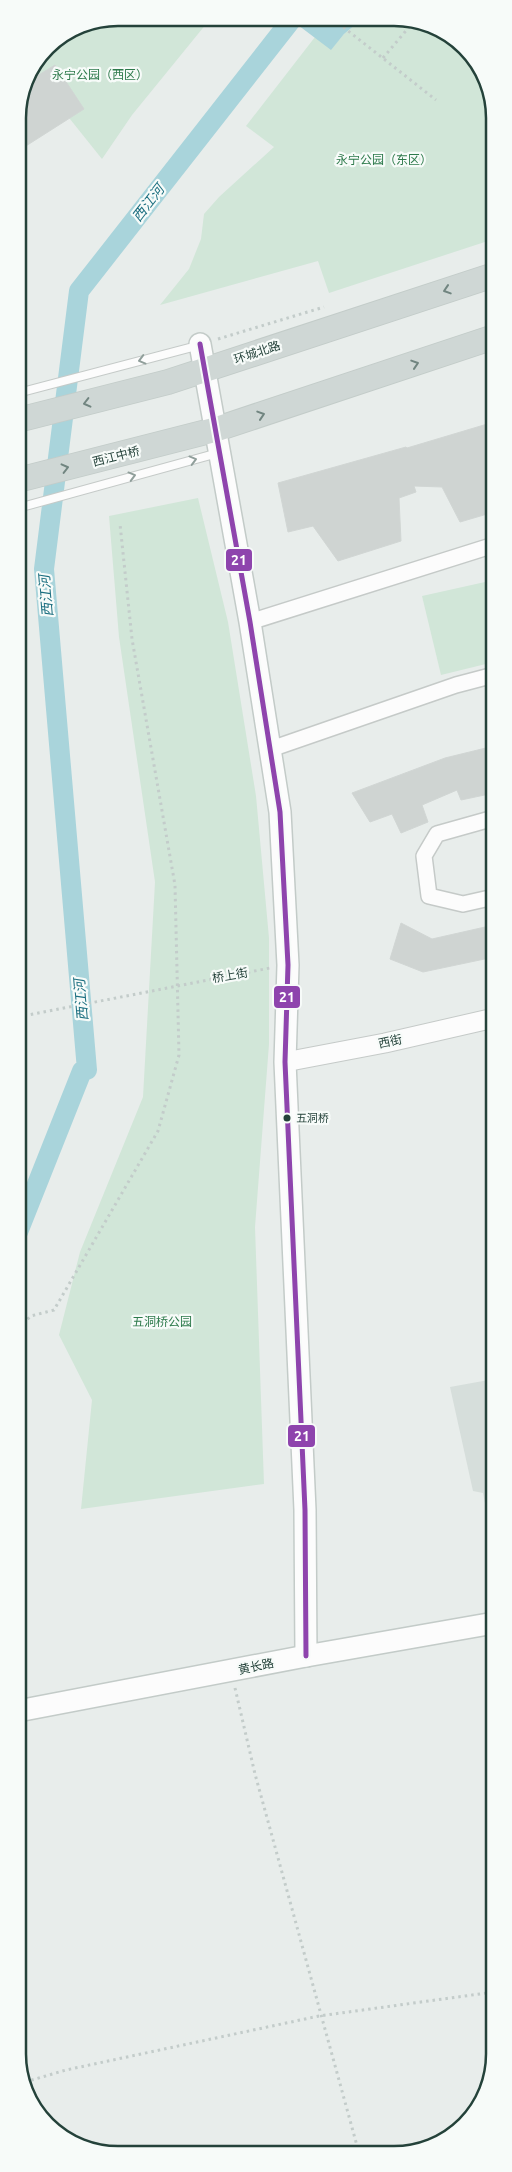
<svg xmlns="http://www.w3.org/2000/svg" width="512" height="2172" font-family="Ubuntu,'Noto Sans SC',sans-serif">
	<rect width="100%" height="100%" fill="#e8edeb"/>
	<polygon fill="#d6dedb" points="494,1379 494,1549 483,1493 473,1491 450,1387"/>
	<g fill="#d1e6d8">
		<path d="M118 18H211L132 115 102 159 62 109 34 66C58 30 78 25 118 18Z"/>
		<polygon points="362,19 414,19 465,47 494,105 494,239 329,293 318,261 160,305 189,269 201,239 204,214 219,197 274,147 246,126 315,37 331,49 344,34"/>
		<polygon points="198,498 228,622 256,796 269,938 269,1044 255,1227 264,1484 81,1509 92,1400 59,1335 80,1252 143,1097 155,882 119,637 109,516"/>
		<polygon points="494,580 494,662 441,675 422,596"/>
	</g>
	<polygon fill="#a9d4db" points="290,19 362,19 344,34 331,50"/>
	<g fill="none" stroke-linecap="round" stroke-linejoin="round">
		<polyline stroke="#a9d4db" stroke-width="20" points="18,1232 82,1071 87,1070 44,569 79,291 292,19"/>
	</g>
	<g fill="#cfd4d2" stroke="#d1d6d4">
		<polygon points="55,65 84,109 18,151 18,112 24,84"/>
		<polygon points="494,422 494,512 460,522 442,487 414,486 416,492 399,498 401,541 338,561 313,526 288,532 278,483 406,447 407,448"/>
		<polygon points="494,746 494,793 461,800 457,790 422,805 428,822 401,833 392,814 370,822 352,793 445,758"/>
		<polygon points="401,923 432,939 494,925 494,957 423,972 390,959"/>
	</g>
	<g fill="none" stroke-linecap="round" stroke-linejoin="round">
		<defs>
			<g id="service">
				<polyline points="18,393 189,348"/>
				<polyline points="18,508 218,453"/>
			</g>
			<g id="minor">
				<polyline points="250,622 494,545"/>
				<polyline points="271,749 456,685 494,675"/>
				<polyline points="494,818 437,834 424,856 429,896 463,904 494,897"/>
			</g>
			<polyline id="tertiary" points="285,1062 385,1043 494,1018"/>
			<g id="secondary">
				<polyline points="200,344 250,622 280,812 288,965 285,1062 305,1510 306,1656"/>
				<polyline points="18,1711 306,1656 494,1623"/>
			</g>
			<g id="primary">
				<polyline points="18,420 168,382 494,275"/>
				<polyline points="18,480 214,430 494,337"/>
			</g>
		</defs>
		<use href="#service" stroke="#c5cac8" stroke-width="10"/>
		<use href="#minor" stroke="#c5cac8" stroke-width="18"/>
		<use href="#tertiary" stroke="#c5cac8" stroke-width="21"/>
		<use href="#secondary" stroke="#c3cbc8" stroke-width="24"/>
		<use href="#primary" stroke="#c3ccc9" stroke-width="26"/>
		<g stroke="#c3ccca" stroke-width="3" stroke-dasharray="2.5 4" stroke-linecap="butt">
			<polyline points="333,19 436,100"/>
			<polyline points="383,58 415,20"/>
			<polyline points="218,339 324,307"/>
			<polyline points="18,959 21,1016 18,1046"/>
			<polyline points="18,1017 270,968"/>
			<polyline points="18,1328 31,1316 54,1310 158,1131 179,1055 175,885 132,639 120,524"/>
			<polyline points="235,1688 255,1774 359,2153"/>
			<polyline points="25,2082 66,2070 319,2016 494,1992"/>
		</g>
		<use href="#service" stroke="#fcfcfc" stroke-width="8"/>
		<use href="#minor" stroke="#fcfcfc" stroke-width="15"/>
		<use href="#tertiary" stroke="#fcfcfc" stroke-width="19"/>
		<use href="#secondary" stroke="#fcfcfc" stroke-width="21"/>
		<use href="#primary" stroke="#cfd7d5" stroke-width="24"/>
		<defs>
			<polyline id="bus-1" points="200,344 250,622 280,812 288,965 285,1062 305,1510 306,1656"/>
		</defs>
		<use href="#bus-1" stroke="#f7fbf9" stroke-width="9"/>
		<use href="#bus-1" stroke="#8e44ad" stroke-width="5"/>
	</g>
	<defs><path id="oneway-chevron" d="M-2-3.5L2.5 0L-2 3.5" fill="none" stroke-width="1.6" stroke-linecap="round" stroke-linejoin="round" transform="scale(1.25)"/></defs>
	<g stroke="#718580">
		<use href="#oneway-chevron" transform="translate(447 290) rotate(162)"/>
		<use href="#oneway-chevron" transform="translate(415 364) rotate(-18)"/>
		<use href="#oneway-chevron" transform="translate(87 403) rotate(166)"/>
		<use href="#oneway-chevron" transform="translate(261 415) rotate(-18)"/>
		<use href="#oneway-chevron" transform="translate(65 468) rotate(-14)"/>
	</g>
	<g stroke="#909f9b">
		<use href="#oneway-chevron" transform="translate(142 360) rotate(165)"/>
		<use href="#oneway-chevron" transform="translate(193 460) rotate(-15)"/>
		<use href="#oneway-chevron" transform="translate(132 476) rotate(-15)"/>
	</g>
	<circle fill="#24423a" stroke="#f7fbf9" stroke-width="2" cx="287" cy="1118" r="4.5"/>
	<g text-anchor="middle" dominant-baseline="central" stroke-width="4.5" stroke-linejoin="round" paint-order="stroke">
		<g font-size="11" fill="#24423a" stroke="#f7fbf9" text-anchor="start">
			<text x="296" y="1118">五洞桥</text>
		</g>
		<g font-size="12" fill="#2d7a4b" stroke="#f7fbf9">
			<text x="100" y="74">永宁公园（西区）</text>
			<text x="384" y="159">永宁公园（东区）</text>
			<text x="162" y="1321">五洞桥公园</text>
		</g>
		<g font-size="12" fill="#24423a" stroke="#f7fbf9">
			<text transform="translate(257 352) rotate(-18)">环城北路</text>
			<text transform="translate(116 456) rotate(-14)">西江中桥</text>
			<text transform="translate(230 975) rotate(-10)">桥上街</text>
			<text transform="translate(390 1041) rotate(-12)">西街</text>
			<text transform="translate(256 1666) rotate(-12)">黄长路</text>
		</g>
		<g font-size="14" font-style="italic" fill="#1c6f80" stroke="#f7fbf9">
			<text transform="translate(148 203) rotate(-52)">西江河</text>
			<text transform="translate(46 596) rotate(-95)">西江河</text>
			<text transform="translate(81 1000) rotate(-95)">西江河</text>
		</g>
	</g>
	<path d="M0 0H512V2172H0ZM118 26H394A92 92 0 0 1 486 118V2054A92 92 0 0 1 394 2146H118A92 92 0 0 1 26 2054V118A92 92 0 0 1 118 26Z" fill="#f7fbf9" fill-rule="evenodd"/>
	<path fill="none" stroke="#24423a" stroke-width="2.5" d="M118 26H394A92 92 0 0 1 486 118V2054A92 92 0 0 1 394 2146H118A92 92 0 0 1 26 2054V118A92 92 0 0 1 118 26Z"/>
	<g stroke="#f7fbf9" stroke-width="2">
		<rect x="225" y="548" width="28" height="24" rx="5" fill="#8e44ad"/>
		<rect x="273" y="985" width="28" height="24" rx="5" fill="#8e44ad"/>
		<rect x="287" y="1424" width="29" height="24" rx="5" fill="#8e44ad"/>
	</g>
	<g font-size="14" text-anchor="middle" font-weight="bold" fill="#fff">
		<text x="239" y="565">21</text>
		<text x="287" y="1002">21</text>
		<text x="302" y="1441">21</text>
	</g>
</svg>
